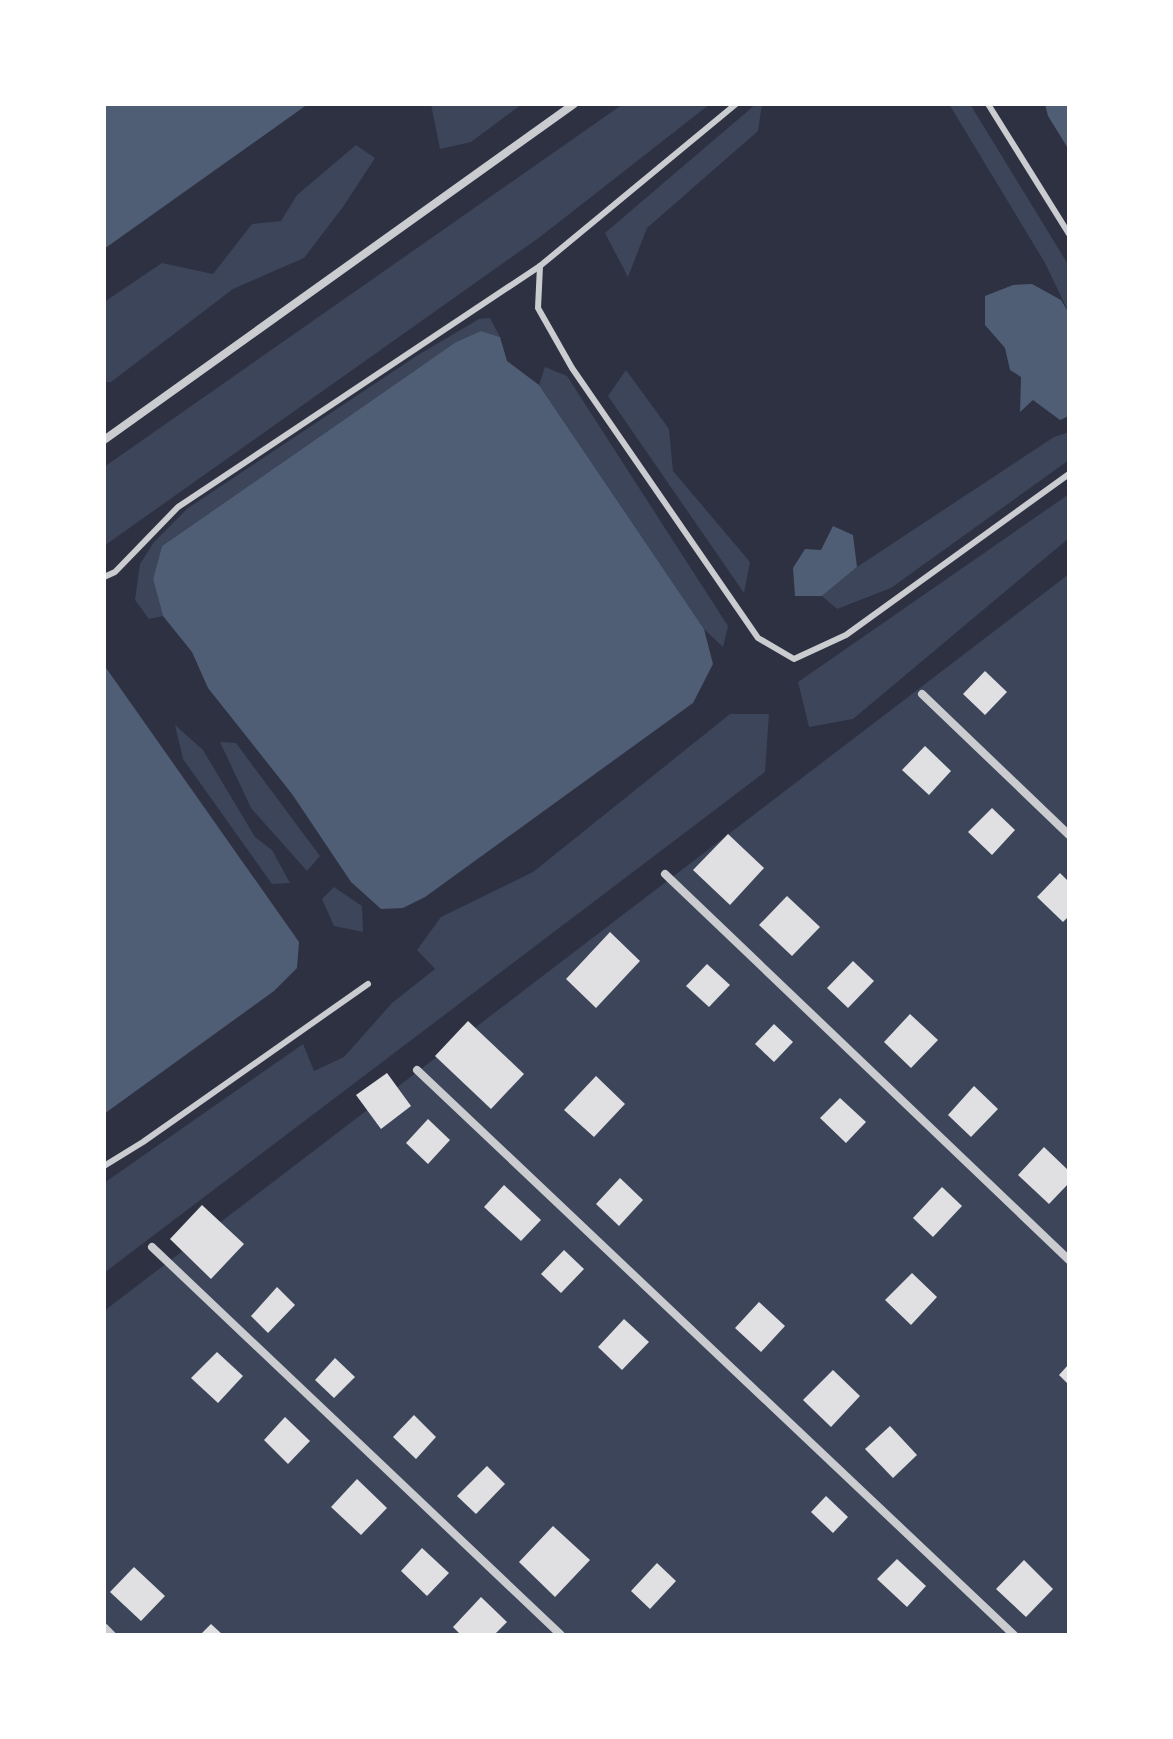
<svg xmlns="http://www.w3.org/2000/svg" width="1173" height="1739" font-family="'Golos Text',sans-serif">
	<rect width="100%" height="100%" fill="#2d3142"/>
	<g fill="#3c4559">
		<polygon points="431,104 522,104 471,142 440,149"/>
		<polygon points="623,104 710,104 540,237 104,546 104,467"/>
		<polygon points="756,104 762,104 758,131 647,228 628,277 605,233"/>
		<polygon points="949,104 970,104 1069,266 1069,313 1045,263"/>
		<polygon points="356,145 375,158 343,207 304,258 233,289 111,382 104,382 104,302 162,263 213,274 252,224 281,221 297,195"/>
		<polygon points="490,318 500,337 481,331 456,342 162,546 153,579 163,616 149,619 135,600 140,564 154,542 188,508 418,355 479,319"/>
		<polygon points="545,367 567,376 728,626 723,647 704,629 539,385"/>
		<polygon points="626,370 669,429 673,471 750,562 744,593 608,396"/>
		<polygon points="1069,432 1069,460 891,588 837,609 822,596 857,567 1054,437"/>
		<polygon points="1069,494 1069,538 853,719 809,727 798,682"/>
		<polygon points="1069,574 1069,1635 104,1635 104,1311"/>
		<polygon points="730,714 769,714 765,772 104,1273 104,1183 303,1044 314,1071 344,1057 392,1003 435,969 417,950 441,917 533,872"/>
		<polygon points="175,725 203,750 255,837 272,850 290,883 272,884 183,759"/>
		<polygon points="220,742 236,743 320,856 307,871 251,808"/>
		<polygon points="334,887 362,906 363,932 334,926 322,899"/>
	</g>
	<g fill="#4f5d75">
		<polygon points="104,104 308,104 104,249"/>
		<polygon points="1045,104 1066,104 1069,108 1069,150 1048,116"/>
		<polygon points="1032,284 1061,300 1069,313 1069,416 1060,420 1033,400 1020,412 1021,377 1010,370 1005,348 985,325 985,296 1013,285"/>
		<polygon points="481,331 500,337 507,361 539,385 704,629 713,664 693,703 425,897 403,908 381,909 351,882 292,794 208,688 192,652 163,616 153,579 162,546 456,342"/>
		<polygon points="833,526 853,535 857,567 822,596 795,596 793,568 805,549 821,550"/>
		<polygon points="104,665 299,942 297,968 274,991 104,1114"/>
	</g>
	<g fill="#e0e0e3">
		<polygon points="985,671 1007,692 985,715 963,694"/>
		<polygon points="925,746 951,771 929,795 902,770"/>
		<polygon points="992,808 1015,830 992,855 968,832"/>
		<polygon points="728,834 764,868 730,905 693,870"/>
		<polygon points="1060,873 1069,882 1069,916 1063,922 1037,897"/>
		<polygon points="787,896 820,927 792,956 759,925"/>
		<polygon points="610,932 640,961 596,1008 566,979"/>
		<polygon points="853,961 874,981 848,1008 827,988"/>
		<polygon points="707,964 730,985 709,1007 686,986"/>
		<polygon points="910,1014 938,1040 911,1068 884,1042"/>
		<polygon points="468,1021 524,1074 491,1109 435,1056"/>
		<polygon points="774,1024 793,1042 774,1062 755,1044"/>
		<polygon points="387,1073 411,1106 381,1129 356,1095"/>
		<polygon points="596,1076 625,1104 594,1137 564,1110"/>
		<polygon points="974,1086 998,1109 971,1137 948,1115"/>
		<polygon points="840,1098 866,1122 846,1143 820,1118"/>
		<polygon points="428,1119 450,1140 428,1164 406,1143"/>
		<polygon points="1044,1147 1069,1171 1069,1183 1049,1204 1018,1175"/>
		<polygon points="620,1178 643,1200 619,1226 596,1204"/>
		<polygon points="504,1185 541,1220 521,1241 484,1207"/>
		<polygon points="942,1187 962,1206 933,1237 913,1218"/>
		<polygon points="202,1205 244,1244 211,1279 170,1239"/>
		<polygon points="564,1250 584,1269 561,1293 541,1274"/>
		<polygon points="912,1273 937,1297 911,1325 885,1300"/>
		<polygon points="277,1287 295,1305 268,1333 251,1316"/>
		<polygon points="759,1302 785,1326 761,1352 735,1328"/>
		<polygon points="624,1319 649,1342 622,1370 598,1347"/>
		<polygon points="217,1352 243,1376 218,1403 191,1378"/>
		<polygon points="335,1358 355,1377 334,1398 315,1380"/>
		<polygon points="1069,1364 1069,1385 1059,1375"/>
		<polygon points="833,1370 860,1396 831,1427 803,1400"/>
		<polygon points="414,1415 436,1437 416,1459 393,1437"/>
		<polygon points="285,1417 310,1441 288,1464 264,1440"/>
		<polygon points="890,1426 917,1455 893,1478 865,1449"/>
		<polygon points="487,1466 505,1484 476,1514 457,1496"/>
		<polygon points="357,1479 387,1508 361,1535 331,1507"/>
		<polygon points="826,1496 848,1517 833,1533 811,1512"/>
		<polygon points="553,1526 590,1560 555,1597 519,1562"/>
		<polygon points="422,1548 449,1573 427,1596 401,1571"/>
		<polygon points="897,1559 926,1586 907,1607 877,1579"/>
		<polygon points="1024,1560 1053,1589 1026,1617 996,1589"/>
		<polygon points="657,1563 676,1581 650,1609 631,1591"/>
		<polygon points="134,1567 165,1596 141,1621 110,1592"/>
		<polygon points="481,1597 507,1622 494,1635 461,1635 453,1627"/>
		<polygon points="211,1624 223,1635 200,1635"/>
	</g>
	<g fill="none" stroke-linecap="round" stroke-linejoin="round">
		<g stroke="#caccd0" stroke-width="6">
			<polyline points="988,104 1069,234"/>
			<polyline points="540,266 538,308 572,368 758,638 794,659 846,635 1069,474"/>
			<polyline points="104,577 115,572 178,507 540,266 736,104"/>
			<polyline points="104,1166 143,1142 368,984"/>
		</g>
		<g stroke="#caccd0" stroke-width="8">
			<polyline points="104,440 574,104"/>
			<polyline points="922,694 1069,835"/>
			<polyline points="665,874 1069,1260"/>
			<polyline points="417,1070 1014,1635"/>
			<polyline points="152,1247 561,1635"/>
			<polyline points="104,1627 112,1635"/>
		</g>
	</g>
	<rect width="1173" height="1739" fill="none" stroke="#ffffff" stroke-width="212"/>
</svg>
